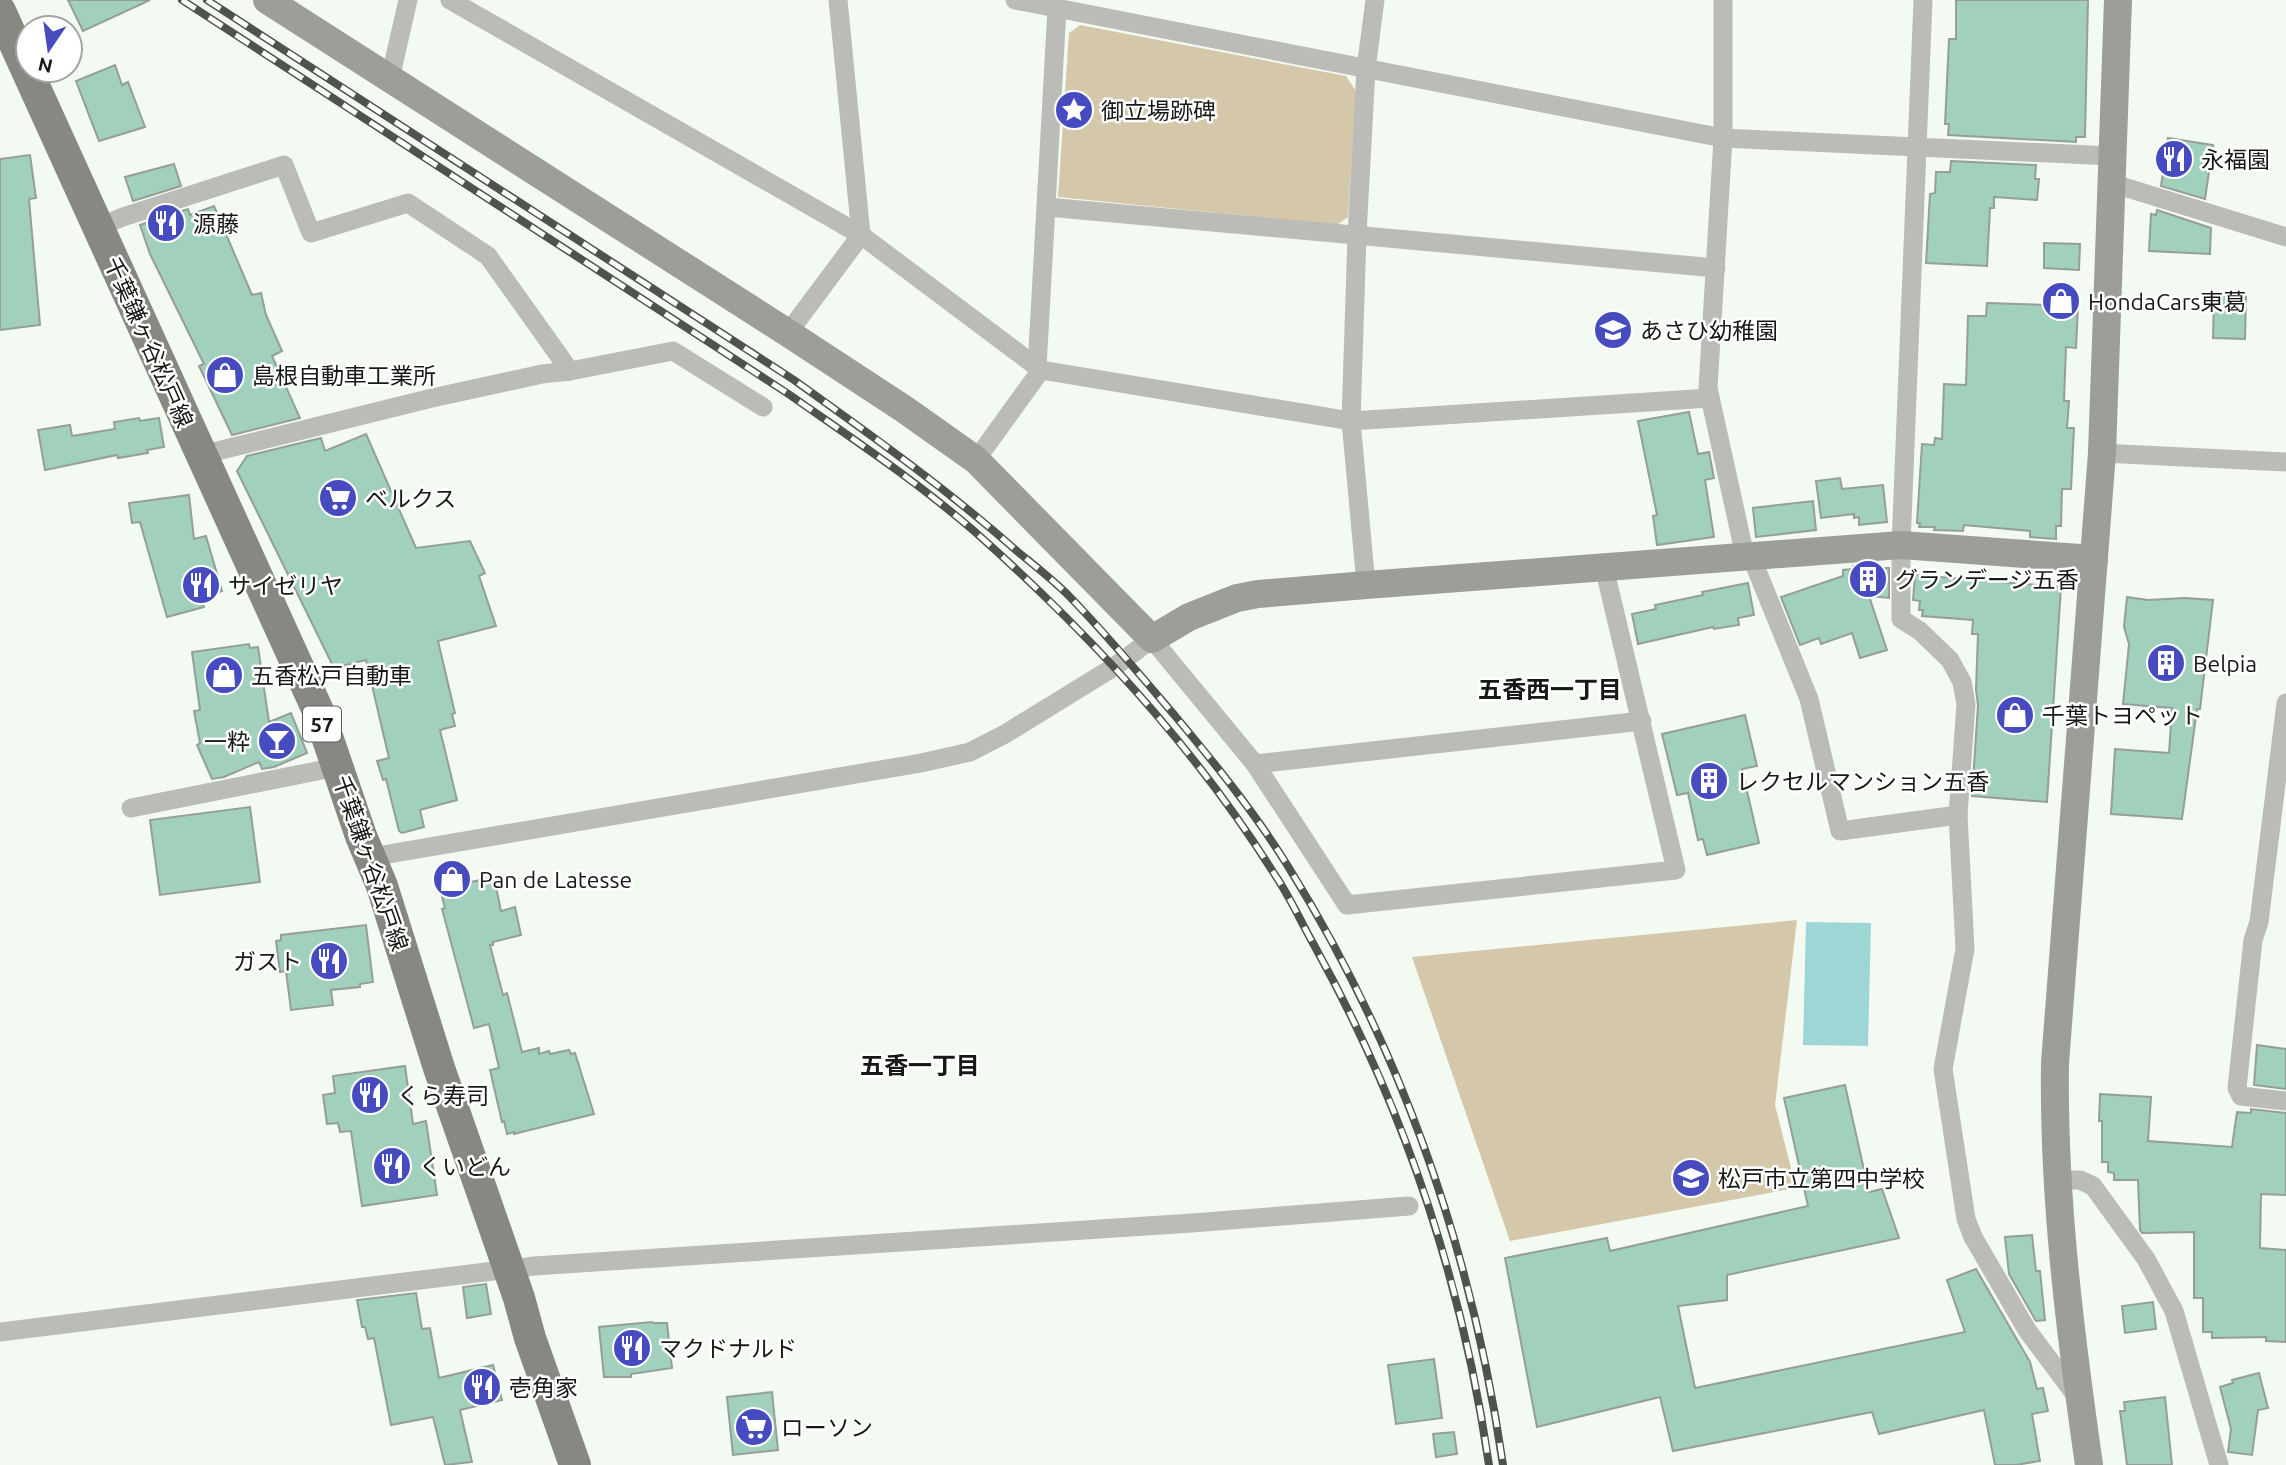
<svg xmlns="http://www.w3.org/2000/svg" width="2286" height="1465" font-family="Ubuntu,'Noto Sans JP',sans-serif">
	<rect width="100%" height="100%" fill="#f3faf2"/>
	<g fill="#d5c8aa">
		<polygon points="1080,25 1346,76 1356,91 1348,217 1337,225 1058,197 1069,33"/>
		<polygon points="1797,920 1775,1105 1796,1188 1510,1241 1412,957"/>
	</g>
	<polygon fill="#9ed6d5" points="1806,922 1871,923 1868,1046 1803,1045"/>
	<g fill="#a1d0bd" stroke="#959e9a" stroke-width="2">
		<polygon points="68,0 150,0 83,31"/>
		<polygon points="1956,0 2088,0 2085,137 2076,137 2076,142 1948,135 1949,124 1945,124 1949,39 1956,39"/>
		<polygon points="115,65 122,85 128,82 145,127 99,141 76,81"/>
		<polygon points="2168,138 2213,145 2205,199 2161,186"/>
		<polygon points="30,155 36,198 29,199 40,325 0,330 0,159"/>
		<polygon points="1951,161 2036,165 2035,179 2039,179 2037,200 1994,197 1994,208 1990,208 1987,266 1926,263 1930,194 1935,193 1936,172 1950,172"/>
		<polygon points="174,164 181,186 133,201 125,177"/>
		<polygon points="214,206 252,295 261,293 266,315 282,351 272,356 300,418 232,435 199,366 204,364 150,254 140,225 188,209 190,215"/>
		<polygon points="2157,210 2211,228 2210,254 2149,251 2151,214 2156,215"/>
		<polygon points="2044,243 2080,244 2079,270 2044,268"/>
		<polygon points="2214,295 2246,296 2245,339 2213,338"/>
		<polygon points="1987,303 2078,306 2076,348 2066,347 2064,401 2069,401 2067,428 2074,428 2071,489 2062,489 2061,526 2056,526 2056,539 2030,537 2030,531 1964,525 1963,531 1934,530 1935,527 1919,527 1920,523 1917,523 1922,444 1934,445 1935,438 1942,439 1944,384 1966,385 1968,316 1986,316"/>
		<polygon points="1689,412 1698,454 1709,452 1714,478 1705,480 1714,537 1657,545 1653,516 1657,515 1638,421"/>
		<polygon points="139,418 140,421 159,418 164,447 147,450 148,453 118,458 117,455 45,470 38,430 70,425 72,436 115,429 114,422"/>
		<polygon points="366,434 416,548 470,541 485,573 479,576 496,626 438,641 455,713 452,714 455,726 440,730 457,800 420,810 424,827 402,833 399,831 386,779 383,780 377,761 389,758 366,660 334,668 237,471 247,456 321,438 325,451"/>
		<polygon points="1840,478 1842,489 1883,485 1887,522 1859,525 1859,517 1854,518 1854,514 1821,518 1816,481"/>
		<polygon points="189,495 194,539 206,536 222,591 201,597 204,607 167,617 140,522 132,523 129,503"/>
		<polygon points="1813,501 1816,530 1756,537 1753,508"/>
		<polygon points="1853,566 1881,566 1881,568 1889,568 1889,598 1869,596 1887,650 1860,658 1852,633 1821,644 1819,638 1800,645 1781,597 1843,576 1843,570 1853,569"/>
		<polygon points="1915,575 2061,587 2047,802 1972,796 1978,705 1976,690 1978,634 1972,634 1973,620 1922,616 1923,610 1919,610 1920,601 1913,600"/>
		<polygon points="1748,583 1754,615 1738,618 1739,625 1714,629 1713,627 1638,644 1632,614 1656,609 1655,605 1703,595 1702,592"/>
		<polygon points="2127,597 2148,600 2185,598 2213,600 2200,709 2197,709 2182,819 2111,814 2115,749 2169,753 2172,708 2123,704 2129,644 2124,627"/>
		<polygon points="249,644 250,648 258,647 269,722 291,713 307,753 274,767 262,769 259,762 224,777 212,779 197,745 200,743 194,711 200,710 192,652"/>
		<polygon points="1745,715 1757,766 1742,769 1759,843 1707,855 1703,839 1698,840 1688,793 1677,795 1662,734"/>
		<polygon points="250,807 260,882 160,895 150,820"/>
		<polygon points="494,877 501,911 515,907 521,935 493,942 493,945 490,945 503,995 507,993 522,1052 539,1048 539,1054 549,1051 550,1054 569,1050 571,1054 575,1053 594,1114 514,1134 514,1132 507,1134 504,1121 502,1122 490,1070 499,1068 489,1024 474,1028 442,909 445,908 441,893 457,889 457,885"/>
		<polygon points="366,925 373,982 360,984 360,987 331,990 333,1005 291,1010 286,971 280,972 276,941 281,940 281,935"/>
		<polygon points="2257,1045 2286,1049 2286,1089 2254,1085"/>
		<polygon points="405,1066 413,1124 426,1121 437,1195 362,1206 351,1131 340,1132 338,1123 327,1124 323,1095 335,1093 333,1076"/>
		<polygon points="1845,1085 1869,1192 1882,1189 1899,1238 1727,1275 1727,1300 1678,1306 1695,1388 1965,1332 1947,1280 1976,1269 2030,1362 2037,1389 2043,1388 2048,1411 2032,1414 2040,1461 2016,1465 1995,1465 1984,1410 1879,1434 1872,1412 1673,1451 1660,1397 1537,1427 1505,1258 1607,1238 1610,1251 1808,1206 1784,1098"/>
		<polygon points="2100,1094 2151,1097 2148,1141 2232,1147 2237,1112 2251,1113 2251,1109 2286,1113 2286,1195 2261,1194 2260,1248 2286,1250 2286,1342 2266,1341 2266,1337 2212,1338 2212,1332 2203,1332 2203,1298 2194,1298 2194,1232 2142,1233 2140,1230 2138,1180 2114,1180 2114,1173 2108,1172 2108,1162 2102,1162 2102,1121 2099,1121"/>
		<polygon points="2032,1235 2036,1271 2040,1271 2045,1320 2036,1321 2009,1274 2005,1237"/>
		<polygon points="486,1284 491,1314 467,1318 463,1287"/>
		<polygon points="416,1293 422,1329 430,1328 439,1378 493,1365 502,1400 460,1410 472,1462 445,1465 433,1417 391,1425 374,1338 368,1339 365,1327 362,1327 357,1300"/>
		<polygon points="2153,1302 2156,1329 2125,1333 2122,1306"/>
		<polygon points="652,1322 653,1323 667,1323 672,1368 631,1374 631,1377 604,1377 599,1327"/>
		<polygon points="1434,1359 1442,1418 1396,1424 1388,1365"/>
		<polygon points="2259,1373 2268,1408 2258,1410 2252,1455 2228,1452 2231,1429 2220,1387 2233,1383 2232,1380"/>
		<polygon points="772,1392 778,1450 733,1455 727,1397"/>
		<polygon points="2165,1397 2172,1465 2127,1465 2120,1411 2125,1411 2124,1402"/>
		<polygon points="1454,1432 1457,1454 1436,1457 1433,1434"/>
	</g>
	<g fill="none" stroke-linecap="round" stroke-linejoin="round">
		<g stroke="#bbbbb7" stroke-width="19">
			<polyline points="450,0 861,235 1041,370 1351,421 1710,398"/>
			<polyline points="1015,0 1723,138 2112,156"/>
			<polyline points="1723,0 1723,138 1708,388 1745,556"/>
			<polyline points="1923,0 1901,545 1901,619 1920,631 1950,660 1962,682 1966,704 1958,815 1965,949 1943,1069 1966,1219 1973,1237 2027,1330 2077,1397"/>
			<polyline points="390,79 408,0"/>
			<polyline points="2111,183 2286,237"/>
			<polyline points="1047,207 1716,268"/>
			<polyline points="98,227 123,217 284,165 311,233 408,203 488,256 570,371"/>
			<polyline points="788,333 861,235 838,0"/>
			<polyline points="1037,368 1057,8"/>
			<polyline points="2102,453 2286,462"/>
			<polyline points="201,455 432,398 542,374 570,371 673,351 763,407"/>
			<polyline points="976,460 1041,370"/>
			<polyline points="1751,556 1809,699 1840,831 1958,815"/>
			<polyline points="1366,585 1351,421 1357,235 1366,69 1375,0"/>
			<polyline points="2286,703 2259,922 2253,940 2237,1088 2241,1096 2286,1101"/>
			<polyline points="1255,764 1642,721"/>
			<polyline points="131,808 337,767"/>
			<polyline points="371,857 921,763 970,752 1005,734 1114,667 1152,639 1255,764 1347,905 1676,870 1604,567"/>
			<polyline points="2057,1180 2080,1180 2093,1186 2146,1259 2174,1311 2219,1465"/>
			<polyline points="0,1332 534,1266 1192,1223 1409,1206"/>
		</g>
		<g stroke="#9d9e98" stroke-width="28">
			<polyline points="267,0 788,333 904,409 976,460 1152,639 1189,617 1237,598 1258,594 1366,585 1901,545 2094,559"/>
			<path d="M2089 1465C2070 1332 2053 1197 2055 1063L2102 453 2118 0"/>
		</g>
		<polyline stroke="#878881" stroke-width="32" points="0,11 319,713 361,836 382,886 439,1068 519,1298 530,1338 575,1465"/>
		<defs>
			<g id="rail">
				<path d="M182 0 787 393C850 437 915 480 974 531 1087 631 1195 747 1275 875 1290 897 1301 922 1314 945 1405 1109 1462 1279 1489 1465"/>
				<path d="M207 0 794 380C871 435 947 489 1018 552 1035 566 1053 580 1069 596 1107 635 1141 676 1176 717 1216 765 1256 814 1289 868 1403 1052 1472 1251 1503 1465"/>
			</g>
		</defs>
		<use href="#rail" stroke="#4f534e" stroke-width="8"/>
		<use href="#rail" stroke="#fff" stroke-width="5" stroke-dasharray="16" stroke-linecap="butt"/>
	</g>
	<defs>
		<symbol id="sight-disc" viewBox="-11 -11 22 22"><circle r="9.5" fill="#474bc0" stroke="#fff"/><path d="M0-6L1.8-2.2L6-1.7L2.9 1.2L3.7 5.4L0 3.3L-3.7 5.4L-2.9 1.2L-6-1.7L-1.8-2.2Z" fill="#fff"/></symbol>
		<symbol id="restaurant-disc" viewBox="-11 -11 22 22"><circle r="9.5" fill="#474bc0" stroke="#fff"/><path d="M-5-6h1v4h1v-4h1v4h1v-4h1v5L-1.5 .5V6h-2V.5L-5-1ZM5-6V6H3V1.5H1.5Q1.5-4 5-6Z" fill="#fff"/></symbol>
		<symbol id="shop-disc" viewBox="-11 -11 22 22"><circle r="9.5" fill="#474bc0" stroke="#fff"/><path d="M-5-2.5h2.3a2.7 3.5 0 0 1 5.4 0H5L5.5 6h-11ZM-1.5-2.5h3a1.5 2.3 0 0 0-3 0Z" fill="#fff"/></symbol>
		<symbol id="school-disc" viewBox="-11 -11 22 22"><circle r="9.5" fill="#474bc0" stroke="#fff"/><path d="M0-5L7-2L0 1L-7-2ZM-4 1L0 2.5L4 1V4Q0 6-4 4Z" fill="#fff"/></symbol>
		<symbol id="supermarket-disc" viewBox="-11 -11 22 22"><circle r="9.5" fill="#474bc0" stroke="#fff"/><path d="M-6-5.5h2.5l.6 2H6L4.5 2H-2.5L-4.4-4H-6ZM-1.5 3.2a1.3 1.3 0 1 0 .1 0ZM3 3.2a1.3 1.3 0 1 0 .1 0Z" fill="#fff"/></symbol>
		<symbol id="building-disc" viewBox="-11 -11 22 22"><circle r="9.5" fill="#474bc0" stroke="#fff"/><path d="M-4-6H4V6H1V3H-1V6H-4ZM-2.5-4.3h1.7v1.8h-1.7ZM.8-4.3h1.7v1.8H.8ZM-2.5-1h1.7V.8h-1.7ZM.8-1h1.7V.8H.8Z" fill="#fff"/></symbol>
		<symbol id="bar-disc" viewBox="-11 -11 22 22"><circle r="9.5" fill="#474bc0" stroke="#fff"/><path d="M-6-5H6L.8 .8V4.5H3.5V6h-7V4.5H-.8V.8Z" fill="#fff"/></symbol>
	</defs>
	<g fill-rule="evenodd">
		<use href="#sight-disc" x="1052" y="88" width="44" height="44"/>
		<use href="#restaurant-disc" x="2152" y="137" width="44" height="44"/>
		<use href="#restaurant-disc" x="144" y="201" width="44" height="44"/>
		<use href="#shop-disc" x="2039" y="279" width="44" height="44"/>
		<use href="#school-disc" x="1591" y="308" width="44" height="44"/>
		<use href="#shop-disc" x="203" y="353" width="44" height="44"/>
		<use href="#supermarket-disc" x="316" y="476" width="44" height="44"/>
		<use href="#building-disc" x="1846" y="557" width="44" height="44"/>
		<use href="#restaurant-disc" x="179" y="563" width="44" height="44"/>
		<use href="#building-disc" x="2144" y="641" width="44" height="44"/>
		<use href="#shop-disc" x="202" y="653" width="44" height="44"/>
		<use href="#shop-disc" x="1993" y="693" width="44" height="44"/>
		<use href="#bar-disc" x="255" y="719" width="44" height="44"/>
		<use href="#building-disc" x="1687" y="759" width="44" height="44"/>
		<use href="#shop-disc" x="430" y="857" width="44" height="44"/>
		<use href="#restaurant-disc" x="307" y="939" width="44" height="44"/>
		<use href="#restaurant-disc" x="348" y="1073" width="44" height="44"/>
		<use href="#restaurant-disc" x="370" y="1144" width="44" height="44"/>
		<use href="#school-disc" x="1669" y="1156" width="44" height="44"/>
		<use href="#restaurant-disc" x="610" y="1326" width="44" height="44"/>
		<use href="#restaurant-disc" x="460" y="1365" width="44" height="44"/>
		<use href="#supermarket-disc" x="732" y="1405" width="44" height="44"/>
	</g>
	<g text-anchor="middle" dominant-baseline="central" stroke-width="5" stroke-linejoin="round" paint-order="stroke">
		<rect fill="#fff" stroke="#5d5e5c" stroke-width="2" x="303" y="706.5" width="38" height="35" rx="5"/>
		<g font-size="21" font-weight="bold" fill="#171916">
			<text x="322" y="724">57</text>
		</g>
		<g font-size="23" fill="#171916" stroke="#fff" text-anchor="start">
			<text x="1101" y="110">御立場跡碑</text>
			<text x="2201" y="159">永福園</text>
			<text x="193" y="223">源藤</text>
			<text x="2088" y="301">HondaCars東葛</text>
			<text x="1640" y="330">あさひ幼稚園</text>
			<text x="252" y="375">島根自動車工業所</text>
			<text x="365" y="498">ベルクス</text>
			<text x="1895" y="579">グランデージ五香</text>
			<text x="228" y="585">サイゼリヤ</text>
			<text x="2193" y="663">Belpia</text>
			<text x="251" y="675">五香松戸自動車</text>
			<text x="2042" y="715">千葉トヨペット</text>
			<text x="250" y="741" text-anchor="end">一粋</text>
			<text x="1736" y="781">レクセルマンション五香</text>
			<text x="479" y="879">Pan de Latesse</text>
			<text x="302" y="961" text-anchor="end">ガスト</text>
			<text x="397" y="1095">くら寿司</text>
			<text x="419" y="1166">くいどん</text>
			<text x="1718" y="1178">松戸市立第四中学校</text>
			<text x="659" y="1348">マクドナルド</text>
			<text x="509" y="1387">壱角家</text>
			<text x="781" y="1427">ローソン</text>
		</g>
		<g font-size="23" fill="#171916" stroke="#fff">
			<text transform="translate(149 342) rotate(66)">千葉鎌ヶ谷松戸線</text>
			<text transform="translate(371 863) rotate(71)">千葉鎌ヶ谷松戸線</text>
		</g>
		<g font-size="24" font-weight="bold" fill="#171916" stroke="#fff">
			<text x="1550" y="689">五香西一丁目</text>
			<text x="920" y="1065">五香一丁目</text>
		</g>
	</g>
	<g transform="translate(49 49) rotate(193)"><circle r="33" fill="#ffffff" stroke="#a2a3a2" stroke-width="2"/>
	<path d="M0-5L12 26L0 18L-12 26Z" fill="#474bc0"/>
	<text y="-10" font-size="19" font-weight="bold" text-anchor="middle" fill="#171916">N</text>
	</g>
</svg>
